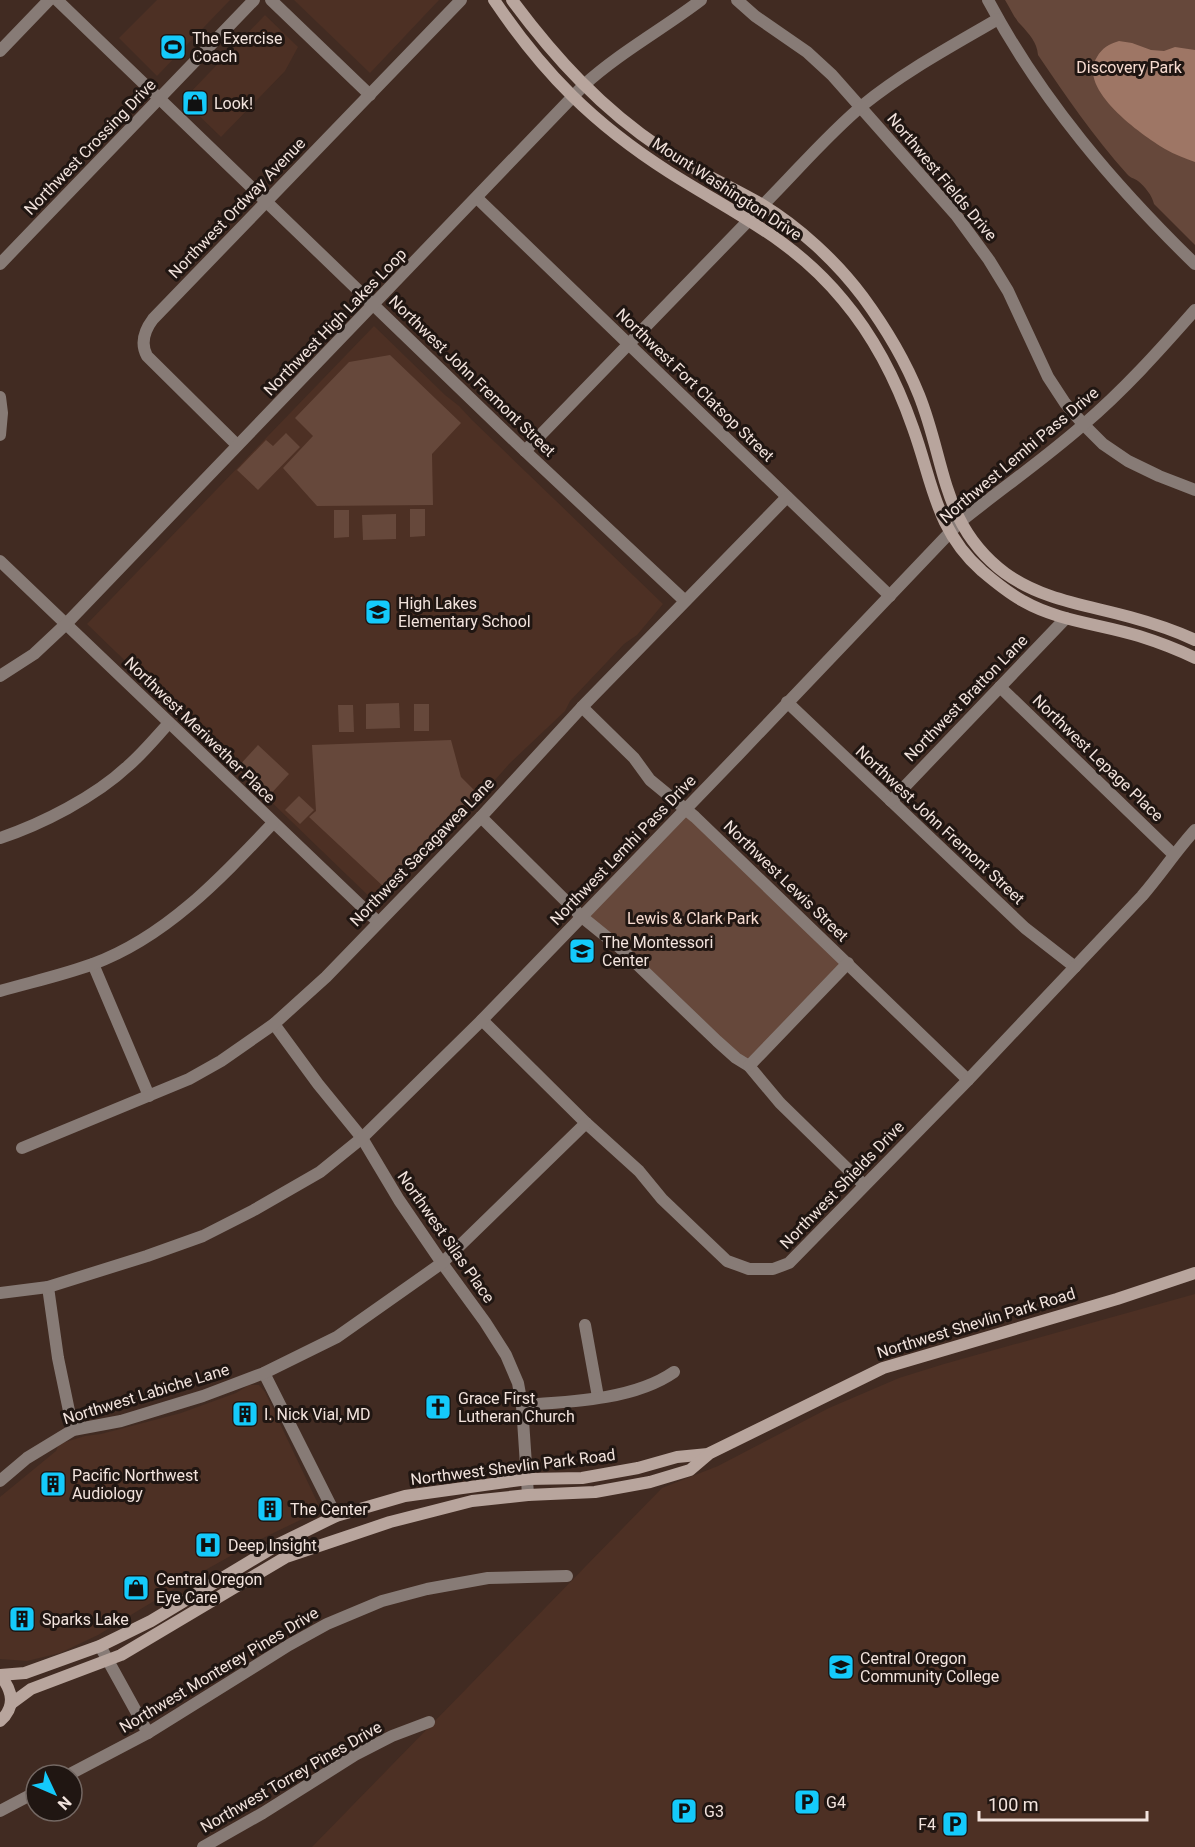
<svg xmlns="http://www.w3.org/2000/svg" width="1195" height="1847" font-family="Roboto,sans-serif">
	<rect width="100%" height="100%" fill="#412b22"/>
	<g fill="#4d3024">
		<polygon points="157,0 230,0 157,76 119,38"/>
		<polygon points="294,0 439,0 370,73"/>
		<polygon points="265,15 298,47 285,71 221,137 183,100"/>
		<polygon points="374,326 445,395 459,406 472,420 663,604 637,635 624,644 570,701 565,711 510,763 464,815 459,826 447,834 378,905 87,624"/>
		<polygon points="1195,1294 1195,1847 312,1847 662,1488 718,1466 829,1408 899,1378 944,1364"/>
		<polygon points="249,1385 259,1385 265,1392 321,1510 259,1540 200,1573 98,1635 60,1653 27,1661 0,1659 0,1497 56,1451 59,1444 85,1436 101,1434 181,1413 236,1393"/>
	</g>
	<g fill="#66483b">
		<path d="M1005 0H1195V245L1154 204C1152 195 1145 187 1138 181 1134 178 1130 178 1127 174 1094 137 1065 95 1038 55 1037 42 1029 34 1021 25 1014 18 1010 8 1005 0Z"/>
		<polygon points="390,355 461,423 432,454 433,505 317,506 283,468 313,436 295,418 349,362"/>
		<polygon points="286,433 300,447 258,490 237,470 266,440 273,446"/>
		<polygon points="410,509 425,509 425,536 410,537"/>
		<polygon points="334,510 349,510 349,537 334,538"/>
		<polygon points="396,514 396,539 363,540 362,515"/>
		<polygon points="399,703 400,728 366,729 366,704"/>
		<rect x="414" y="704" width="15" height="27"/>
		<polygon points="338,705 353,705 354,732 339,732"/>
		<polygon points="451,740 461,777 476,792 384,887 309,817 316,811 312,745"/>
		<polygon points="258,745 289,774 268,797 237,768"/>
		<polygon points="299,796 314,810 300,824 285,810"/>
		<polygon points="686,809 848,963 749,1066 582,917"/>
	</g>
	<path fill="#9e7665" d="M1119 41 1132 43 1151 50 1164 51 1175 47 1195 50V162C1185 158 1175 155 1165 149 1142 135 1076 89 1097 57 1102 48 1109 44 1119 41Z"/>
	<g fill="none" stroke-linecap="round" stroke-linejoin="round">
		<g stroke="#877b76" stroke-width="12">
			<polyline points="57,0 525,451 685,601"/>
			<polyline points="271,0 370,95"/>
			<polyline points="737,0 755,16 807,52 832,75 956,215 989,260 1008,291 1048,377 1065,403 1084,425 1103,444 1128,461 1159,476 1195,490"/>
			<path d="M988 0C1041 100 1115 186 1195 264"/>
			<polyline points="0,51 49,0"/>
			<polyline points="477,198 890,596"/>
			<path d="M763 205C796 172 827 135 863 105 905 71 952 46 998 19"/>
			<path d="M237 445 147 356C140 343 144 331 153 319L461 0"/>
			<polyline points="525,451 750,219"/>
			<polyline points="0,561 378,922"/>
			<path d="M0 676 34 654 66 624 584 85C619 53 663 29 701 0"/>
			<polyline points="1000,687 1173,854"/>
			<polyline points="787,702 1025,928 1075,967"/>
			<polyline points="582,707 634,758 650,780 695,817 968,1080"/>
			<polyline points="891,801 1066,618"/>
			<polyline points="481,817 582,917 619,947 717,1041 736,1058 749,1066 780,1103 864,1185"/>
			<path d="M0 838C42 824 95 797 128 766 143 753 156 737 169 723"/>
			<polyline points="93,964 149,1096"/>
			<path d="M0 991C31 982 63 975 93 964 166 937 221 878 273 823"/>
			<path d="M482 1020 586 1123 639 1171 662 1199 727 1261 749 1269H773L789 1263 968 1080 1142 896C1161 874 1176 851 1195 830"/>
			<polyline points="274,1024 318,1084 362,1138 399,1200 442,1263 485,1322 506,1355 518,1383 522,1405 528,1495"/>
			<polyline points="749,1066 848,963"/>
			<polyline points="22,1148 189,1079 221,1061 274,1024 326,977 481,817 582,707 787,497"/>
			<polyline points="48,1287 58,1358 73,1430"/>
			<path d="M0 1293 48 1287 147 1256 203 1236 254 1210 320 1172 362 1138 482 1020 737 756 960 522C1001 489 1043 460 1083 425 1124 390 1159 351 1195 310"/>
			<polyline points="585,1325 598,1397"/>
			<polyline points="264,1373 336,1516"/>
			<path d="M522 1405C569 1402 634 1400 674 1372"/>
			<polyline points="0,1481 27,1458 73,1430 121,1421 203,1396 264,1373 337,1337 442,1263 586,1123"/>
			<polyline points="100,1646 148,1733"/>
			<polyline points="68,1775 148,1733 289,1645 327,1624 382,1601 427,1589 488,1578 567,1576"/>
			<polyline points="0,1811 36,1792"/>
			<polyline points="203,1847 263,1813 355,1755 392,1736 429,1722"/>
		</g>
		<g stroke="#877b76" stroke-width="12">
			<polyline points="0,264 254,0"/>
			<polyline points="0,397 2,413 0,435"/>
		</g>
		<g stroke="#b8a59d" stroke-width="12">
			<path d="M494 0C544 74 594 124 669 172 735 214 792 238 843 300 875 338 897 382 913 428 933 483 935 529 982 571 995 582 1008 593 1023 601 1058 621 1100 624 1139 636 1158 642 1177 649 1195 658"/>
			<path d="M512 0C555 58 602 109 662 149 693 170 728 185 761 204 799 227 836 261 863 297 885 327 905 360 919 395 946 462 941 525 1005 573 1042 600 1087 605 1130 617 1152 623 1174 630 1195 640"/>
			<polyline points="0,1675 25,1673 100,1646 151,1621 279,1544 336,1516 405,1496 528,1479 582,1478 638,1468 677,1457 708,1454"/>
			<path d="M0 1675C13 1691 16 1707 0 1721"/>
			<polyline points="12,1703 31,1689 121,1655 286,1557 390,1522 472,1501 528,1495 595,1492 650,1482 690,1470 710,1453 883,1368 1117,1299 1195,1273"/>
		</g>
	</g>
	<defs>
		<symbol id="stadium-square" viewBox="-11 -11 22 22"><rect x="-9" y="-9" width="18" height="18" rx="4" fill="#14cafb" stroke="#201612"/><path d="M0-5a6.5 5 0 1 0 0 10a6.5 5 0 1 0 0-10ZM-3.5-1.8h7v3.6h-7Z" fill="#111"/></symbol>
		<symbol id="shop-square" viewBox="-11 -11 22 22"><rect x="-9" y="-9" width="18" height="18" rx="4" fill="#14cafb" stroke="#201612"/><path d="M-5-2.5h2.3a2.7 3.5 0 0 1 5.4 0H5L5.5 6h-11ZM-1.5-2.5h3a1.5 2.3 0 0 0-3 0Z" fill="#111"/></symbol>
		<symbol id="school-square" viewBox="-11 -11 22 22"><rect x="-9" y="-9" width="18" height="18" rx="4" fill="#14cafb" stroke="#201612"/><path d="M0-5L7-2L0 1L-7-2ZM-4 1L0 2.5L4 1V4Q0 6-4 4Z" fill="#111"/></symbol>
		<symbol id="church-square" viewBox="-11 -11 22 22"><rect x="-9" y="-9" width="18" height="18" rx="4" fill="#14cafb" stroke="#201612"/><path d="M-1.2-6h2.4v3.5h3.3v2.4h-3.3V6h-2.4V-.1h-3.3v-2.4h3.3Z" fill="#111"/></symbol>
		<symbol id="building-square" viewBox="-11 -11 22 22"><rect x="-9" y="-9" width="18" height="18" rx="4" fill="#14cafb" stroke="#201612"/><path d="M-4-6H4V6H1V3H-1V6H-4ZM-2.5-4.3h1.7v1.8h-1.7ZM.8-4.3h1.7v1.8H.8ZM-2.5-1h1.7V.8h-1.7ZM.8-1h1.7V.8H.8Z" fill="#111"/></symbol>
		<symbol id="hospital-square" viewBox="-11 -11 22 22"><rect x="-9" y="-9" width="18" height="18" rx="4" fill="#14cafb" stroke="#201612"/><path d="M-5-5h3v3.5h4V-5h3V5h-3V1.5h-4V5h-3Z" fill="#111"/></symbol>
		<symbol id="university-square" viewBox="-11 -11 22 22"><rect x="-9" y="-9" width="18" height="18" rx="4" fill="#14cafb" stroke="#201612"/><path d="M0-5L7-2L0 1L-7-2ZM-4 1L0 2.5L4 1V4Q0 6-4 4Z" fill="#111"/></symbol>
		<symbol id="parking-square" viewBox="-11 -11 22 22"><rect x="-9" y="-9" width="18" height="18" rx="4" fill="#14cafb" stroke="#201612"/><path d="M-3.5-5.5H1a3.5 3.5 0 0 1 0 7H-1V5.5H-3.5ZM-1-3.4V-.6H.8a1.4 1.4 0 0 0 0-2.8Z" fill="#111"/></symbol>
	</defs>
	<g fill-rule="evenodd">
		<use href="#stadium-square" x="158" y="32" width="30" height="30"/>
		<use href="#shop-square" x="180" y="88" width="30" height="30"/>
		<use href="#school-square" x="363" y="597" width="30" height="30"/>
		<use href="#school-square" x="567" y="936" width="30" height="30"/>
		<use href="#church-square" x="423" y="1392" width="30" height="30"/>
		<use href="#building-square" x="230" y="1399" width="30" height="30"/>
		<use href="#building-square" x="38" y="1469" width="30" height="30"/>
		<use href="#building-square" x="255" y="1494" width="30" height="30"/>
		<use href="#hospital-square" x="193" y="1530" width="30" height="30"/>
		<use href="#shop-square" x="121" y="1573" width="30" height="30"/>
		<use href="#building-square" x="7" y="1604" width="30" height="30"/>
		<use href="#university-square" x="826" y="1652" width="30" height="30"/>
		<use href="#parking-square" x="792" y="1787" width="30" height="30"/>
		<use href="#parking-square" x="669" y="1796" width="30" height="30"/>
		<use href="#parking-square" x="940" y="1809" width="30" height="30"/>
	</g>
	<g text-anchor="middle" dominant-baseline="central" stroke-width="6" stroke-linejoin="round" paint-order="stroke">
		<g font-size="16" fill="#f2e3dd" stroke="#201612" text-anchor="start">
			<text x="192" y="38">The Exercise<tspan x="192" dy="18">Coach</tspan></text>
			<text x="214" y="103">Look!</text>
			<text x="398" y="603">High Lakes<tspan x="398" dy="18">Elementary School</tspan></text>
			<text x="602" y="942">The Montessori<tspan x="602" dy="18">Center</tspan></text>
			<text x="458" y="1398">Grace First<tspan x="458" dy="18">Lutheran Church</tspan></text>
			<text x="264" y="1414">I. Nick Vial, MD</text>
			<text x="72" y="1475">Pacific Northwest<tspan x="72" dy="18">Audiology</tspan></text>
			<text x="290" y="1509">The Center</text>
			<text x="228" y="1545">Deep Insight</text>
			<text x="156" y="1579">Central Oregon<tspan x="156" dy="18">Eye Care</tspan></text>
			<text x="42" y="1619">Sparks Lake</text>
			<text x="860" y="1658">Central Oregon<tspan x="860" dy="18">Community College</tspan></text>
			<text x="826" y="1802">G4</text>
			<text x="704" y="1811">G3</text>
			<text x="936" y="1824" text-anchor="end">F4</text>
		</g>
		<g font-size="16" fill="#f7dbd0" stroke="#201612">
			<text x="1129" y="67">Discovery Park</text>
			<text x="693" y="918">Lewis &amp; Clark Park</text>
		</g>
		<g font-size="16" fill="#f2e3dd" stroke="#201612">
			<text transform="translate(90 147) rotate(-46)">Northwest Crossing Drive</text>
			<text transform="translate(942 177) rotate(50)">Northwest Fields Drive</text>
			<text transform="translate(727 189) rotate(33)">Mount Washington Drive</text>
			<text transform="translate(237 208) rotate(-46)">Northwest Ordway Avenue</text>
			<text transform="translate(335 322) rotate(-46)">Northwest High Lakes Loop</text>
			<text transform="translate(472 376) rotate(44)">Northwest John Fremont Street</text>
			<text transform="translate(695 385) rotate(44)">Northwest Fort Clatsop Street</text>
			<text transform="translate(1019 455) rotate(-40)">Northwest Lemhi Pass Drive</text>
			<text transform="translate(966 698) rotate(-46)">Northwest Bratton Lane</text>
			<text transform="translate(200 730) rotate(44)">Northwest Meriwether Place</text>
			<text transform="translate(1098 758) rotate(44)">Northwest Lepage Place</text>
			<text transform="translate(940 825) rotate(43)">Northwest John Fremont Street</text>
			<text transform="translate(623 850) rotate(-46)">Northwest Lemhi Pass Drive</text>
			<text transform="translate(422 852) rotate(-46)">Northwest Sacagawea Lane</text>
			<text transform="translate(786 881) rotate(44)">Northwest Lewis Street</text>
			<text transform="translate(842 1185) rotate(-46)">Northwest Shields Drive</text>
			<text transform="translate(446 1237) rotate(55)">Northwest Silas Place</text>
			<text transform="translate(976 1323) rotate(-17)">Northwest Shevlin Park Road</text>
			<text transform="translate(146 1394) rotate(-17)">Northwest Labiche Lane</text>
			<text transform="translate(513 1467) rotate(-7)">Northwest Shevlin Park Road</text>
			<text transform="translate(219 1670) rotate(-31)">Northwest Monterey Pines Drive</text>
			<text transform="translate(291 1777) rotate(-30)">Northwest Torrey Pines Drive</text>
		</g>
	</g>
	<g transform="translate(54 1793) rotate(134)"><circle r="28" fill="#201612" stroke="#746863" stroke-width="1.5"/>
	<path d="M0-4.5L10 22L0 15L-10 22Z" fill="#14cafb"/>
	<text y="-9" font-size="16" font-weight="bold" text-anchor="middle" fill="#f2e3dd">N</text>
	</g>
	<path d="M979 1811v9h168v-9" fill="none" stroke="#f2e3dd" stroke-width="3"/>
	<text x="988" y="1811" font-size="18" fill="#f2e3dd" stroke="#201612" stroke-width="4.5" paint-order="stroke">100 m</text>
</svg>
